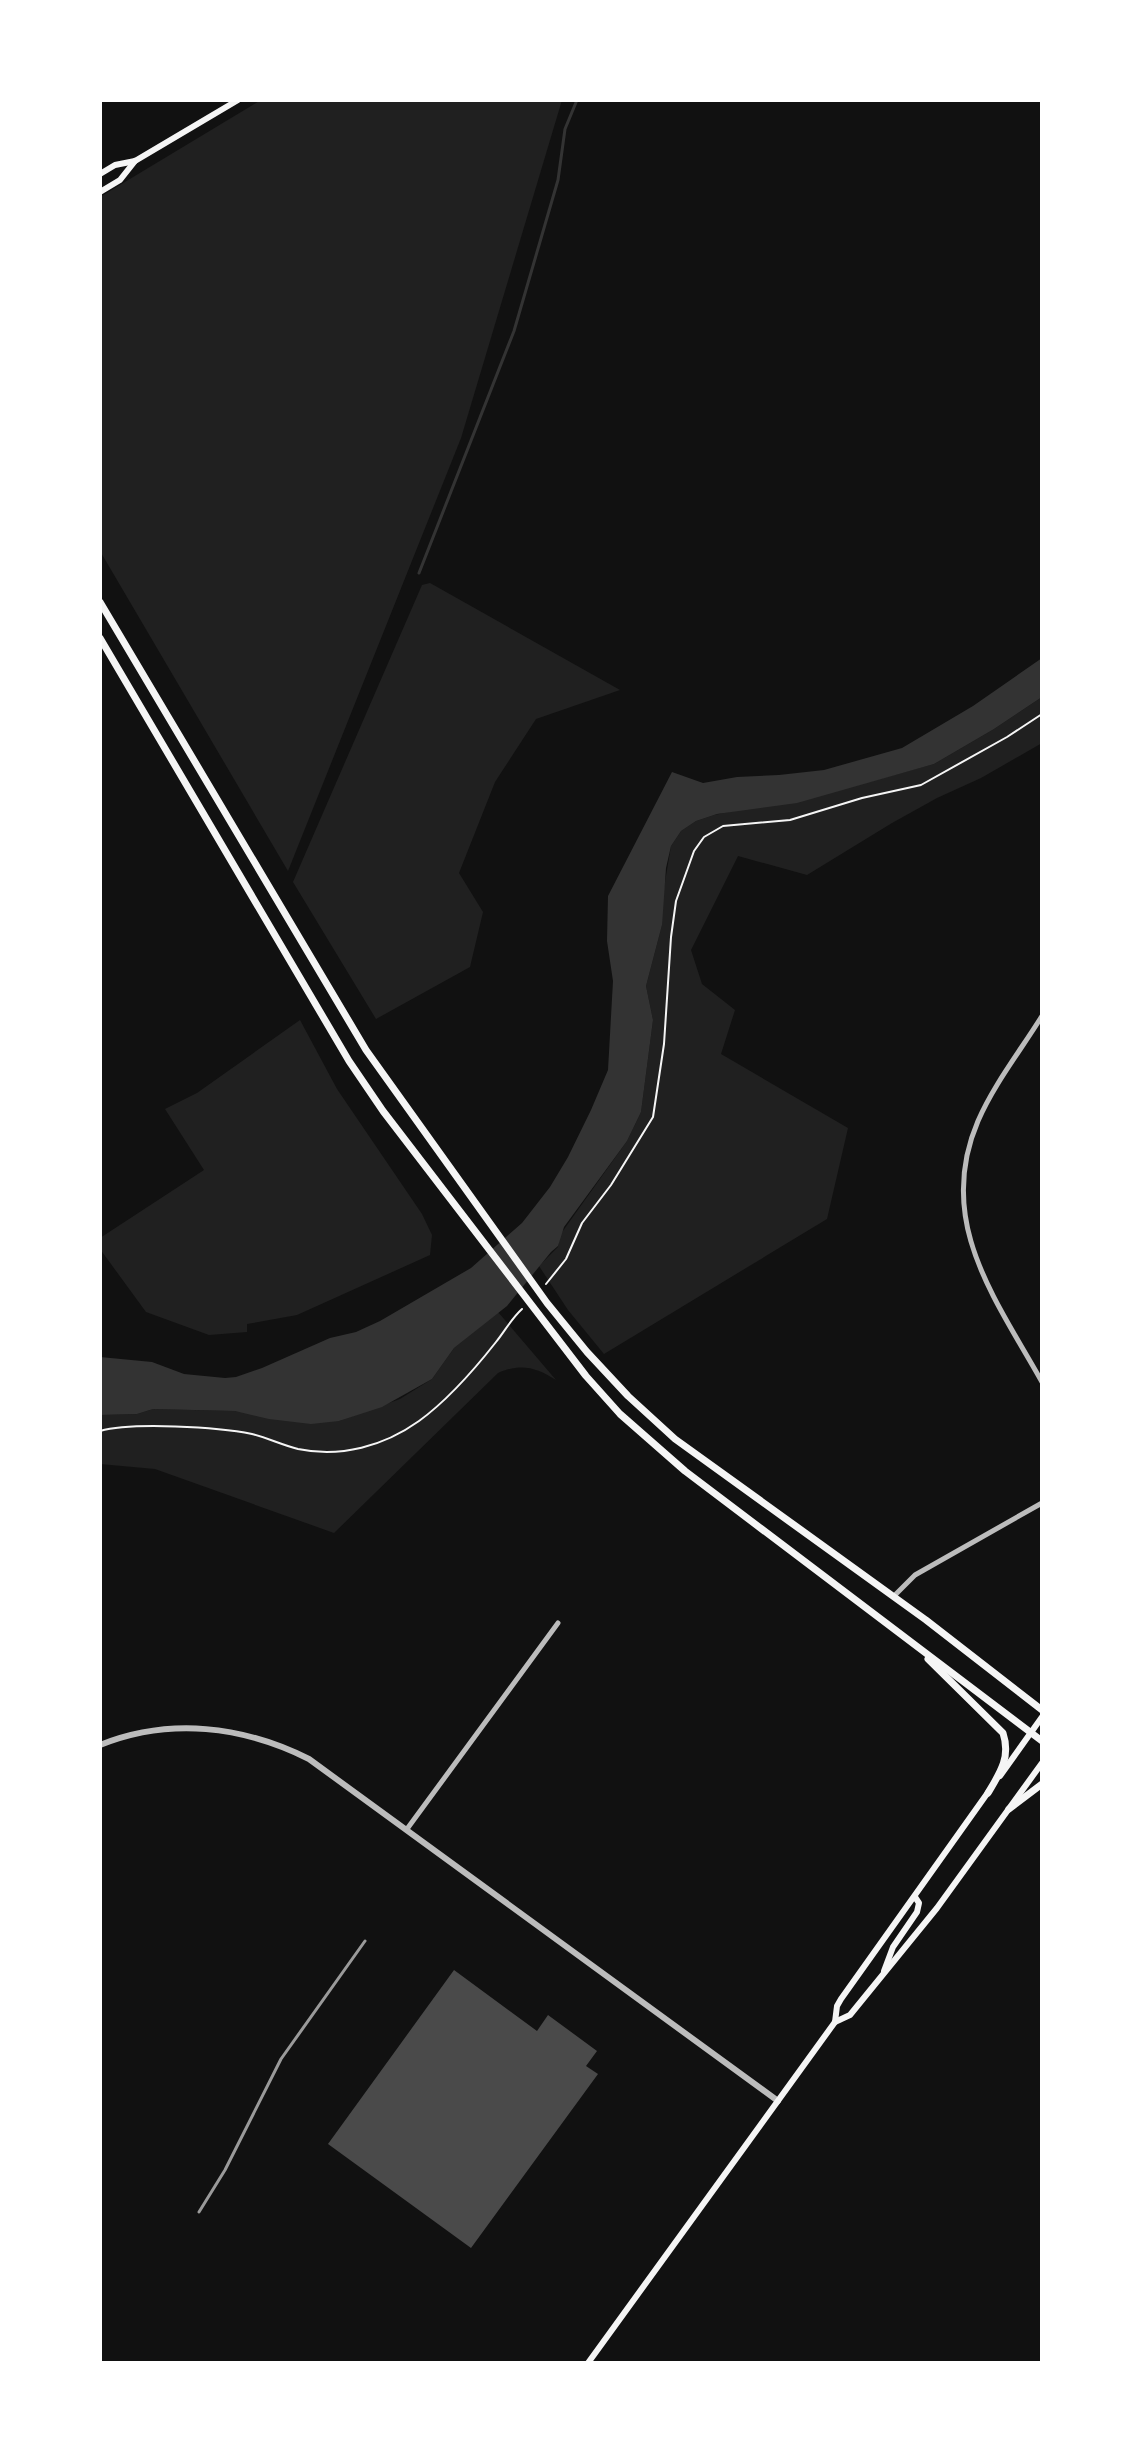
<svg xmlns="http://www.w3.org/2000/svg" width="1142" height="2463" font-family="Ubuntu,sans-serif">
	<rect width="100%" height="100%" fill="#111"/>
	<g fill="#202020">
		<polygon points="261,100 562,100 461,438 288,871 100,551 100,197"/>
		<polygon points="430,583 620,690 536,719 495,782 459,873 483,912 470,967 376,1019 293,882 422,585"/>
		<polygon points="1042,697 1042,743 981,778 937,798 892,823 807,875 738,856 691,950 702,984 735,1010 721,1054 848,1128 827,1219 604,1354 568,1310 539,1266 558,1247 560,1235 627,1141 641,1112 653,1020 646,986 662,925 662,900 671,846 681,831 696,821 714,815 843,789 934,764 994,729"/>
		<polygon points="300,1020 337,1089 422,1214 432,1235 430,1255 297,1315 247,1324 247,1332 209,1335 146,1312 100,1249 100,1238 204,1170 165,1109 197,1093"/>
		<path d="M498 1312 556 1380C536 1367 521 1363 498 1373L334 1533 155 1469 100 1464V1415L137 1414 153 1409 235 1411 339 1421 400 1399 432 1379 454 1348Z"/>
	</g>
	<polygon fill="#333" points="1042,658 1042,697 994,729 934,764 797,803 717,814 696,821 681,831 671,846 666,868 662,925 646,986 653,1020 641,1112 627,1141 564,1227 558,1246 551,1252 507,1306 454,1348 432,1379 382,1407 339,1421 311,1424 269,1419 235,1411 153,1409 137,1414 100,1415 100,1357 152,1362 184,1374 225,1378 236,1377 262,1368 330,1338 356,1332 380,1321 471,1268 522,1223 550,1187 568,1157 591,1110 608,1070 613,981 607,941 608,896 672,772 703,783 737,777 779,775 824,770 902,748 973,706"/>
	<g fill="none" stroke-linecap="round" stroke-linejoin="round">
		<polyline stroke="#333" stroke-width="3" points="419,573 514,331 558,180 565,129 577,100"/>
	</g>
	<polygon fill="#4a4a4a" points="454,1970 537,2031 548,2015 597,2051 586,2066 598,2074 471,2248 328,2144"/>
	<g fill="none" stroke-linecap="round" stroke-linejoin="round">
		<g stroke="#f5f5f5" stroke-width="2">
			<polyline points="546,1284 566,1259 582,1223 611,1185 653,1117 664,1044 671,937 676,901 694,851 704,837 723,826 790,820 862,798 921,785 1007,737 1042,714"/>
			<path d="M100 1431C132 1422 218 1427 252 1434 268 1438 282 1445 298 1449 341 1458 384 1446 419 1421 448 1400 474 1370 496 1342 505 1331 511 1319 522 1309"/>
		</g>
		<g stroke="#bcbcbc" stroke-width="5">
			<path d="M1042 1016C1021 1050 994 1084 978 1121 935 1221 995 1298 1042 1382"/>
			<polyline points="894,1596 915,1575 1042,1503"/>
			<polyline points="407,1829 558,1623"/>
		</g>
		<path stroke="#bcbcbc" stroke-width="6" d="M100 1745C170 1717 243 1726 309 1759L778 2101"/>
		<g stroke="#f5f5f5" stroke-width="6">
			<polyline points="100,174 115,165 135,161 238,100"/>
			<polyline points="100,192 120,180 135,161"/>
			<polyline points="1000,1776 1042,1717"/>
			<polyline points="884,1971 893,1947 917,1912 919,1903 915,1897"/>
			<polyline points="835,2022 850,2015 937,1908 1042,1763"/>
			<polyline points="588,2363 835,2022 837,2006 841,1999 989,1791"/>
		</g>
		<g stroke="#f5f5f5" stroke-width="7">
			<polyline points="100,602 366,1050 547,1303 587,1352 628,1396 675,1439 926,1620 1042,1710"/>
			<polyline points="100,638 349,1061 383,1111 586,1376 620,1414 685,1471 1042,1741"/>
			<path d="M928 1659 1003 1733C1011 1757 1000 1773 988 1793"/>
			<polyline points="1009,1809 1042,1784"/>
		</g>
		<polyline stroke="#9a9a9a" stroke-width="3" points="199,2212 225,2170 281,2059 365,1941"/>
	</g>
	<rect width="1142" height="2463" fill="none" stroke="#ffffff" stroke-width="204"/>
</svg>
